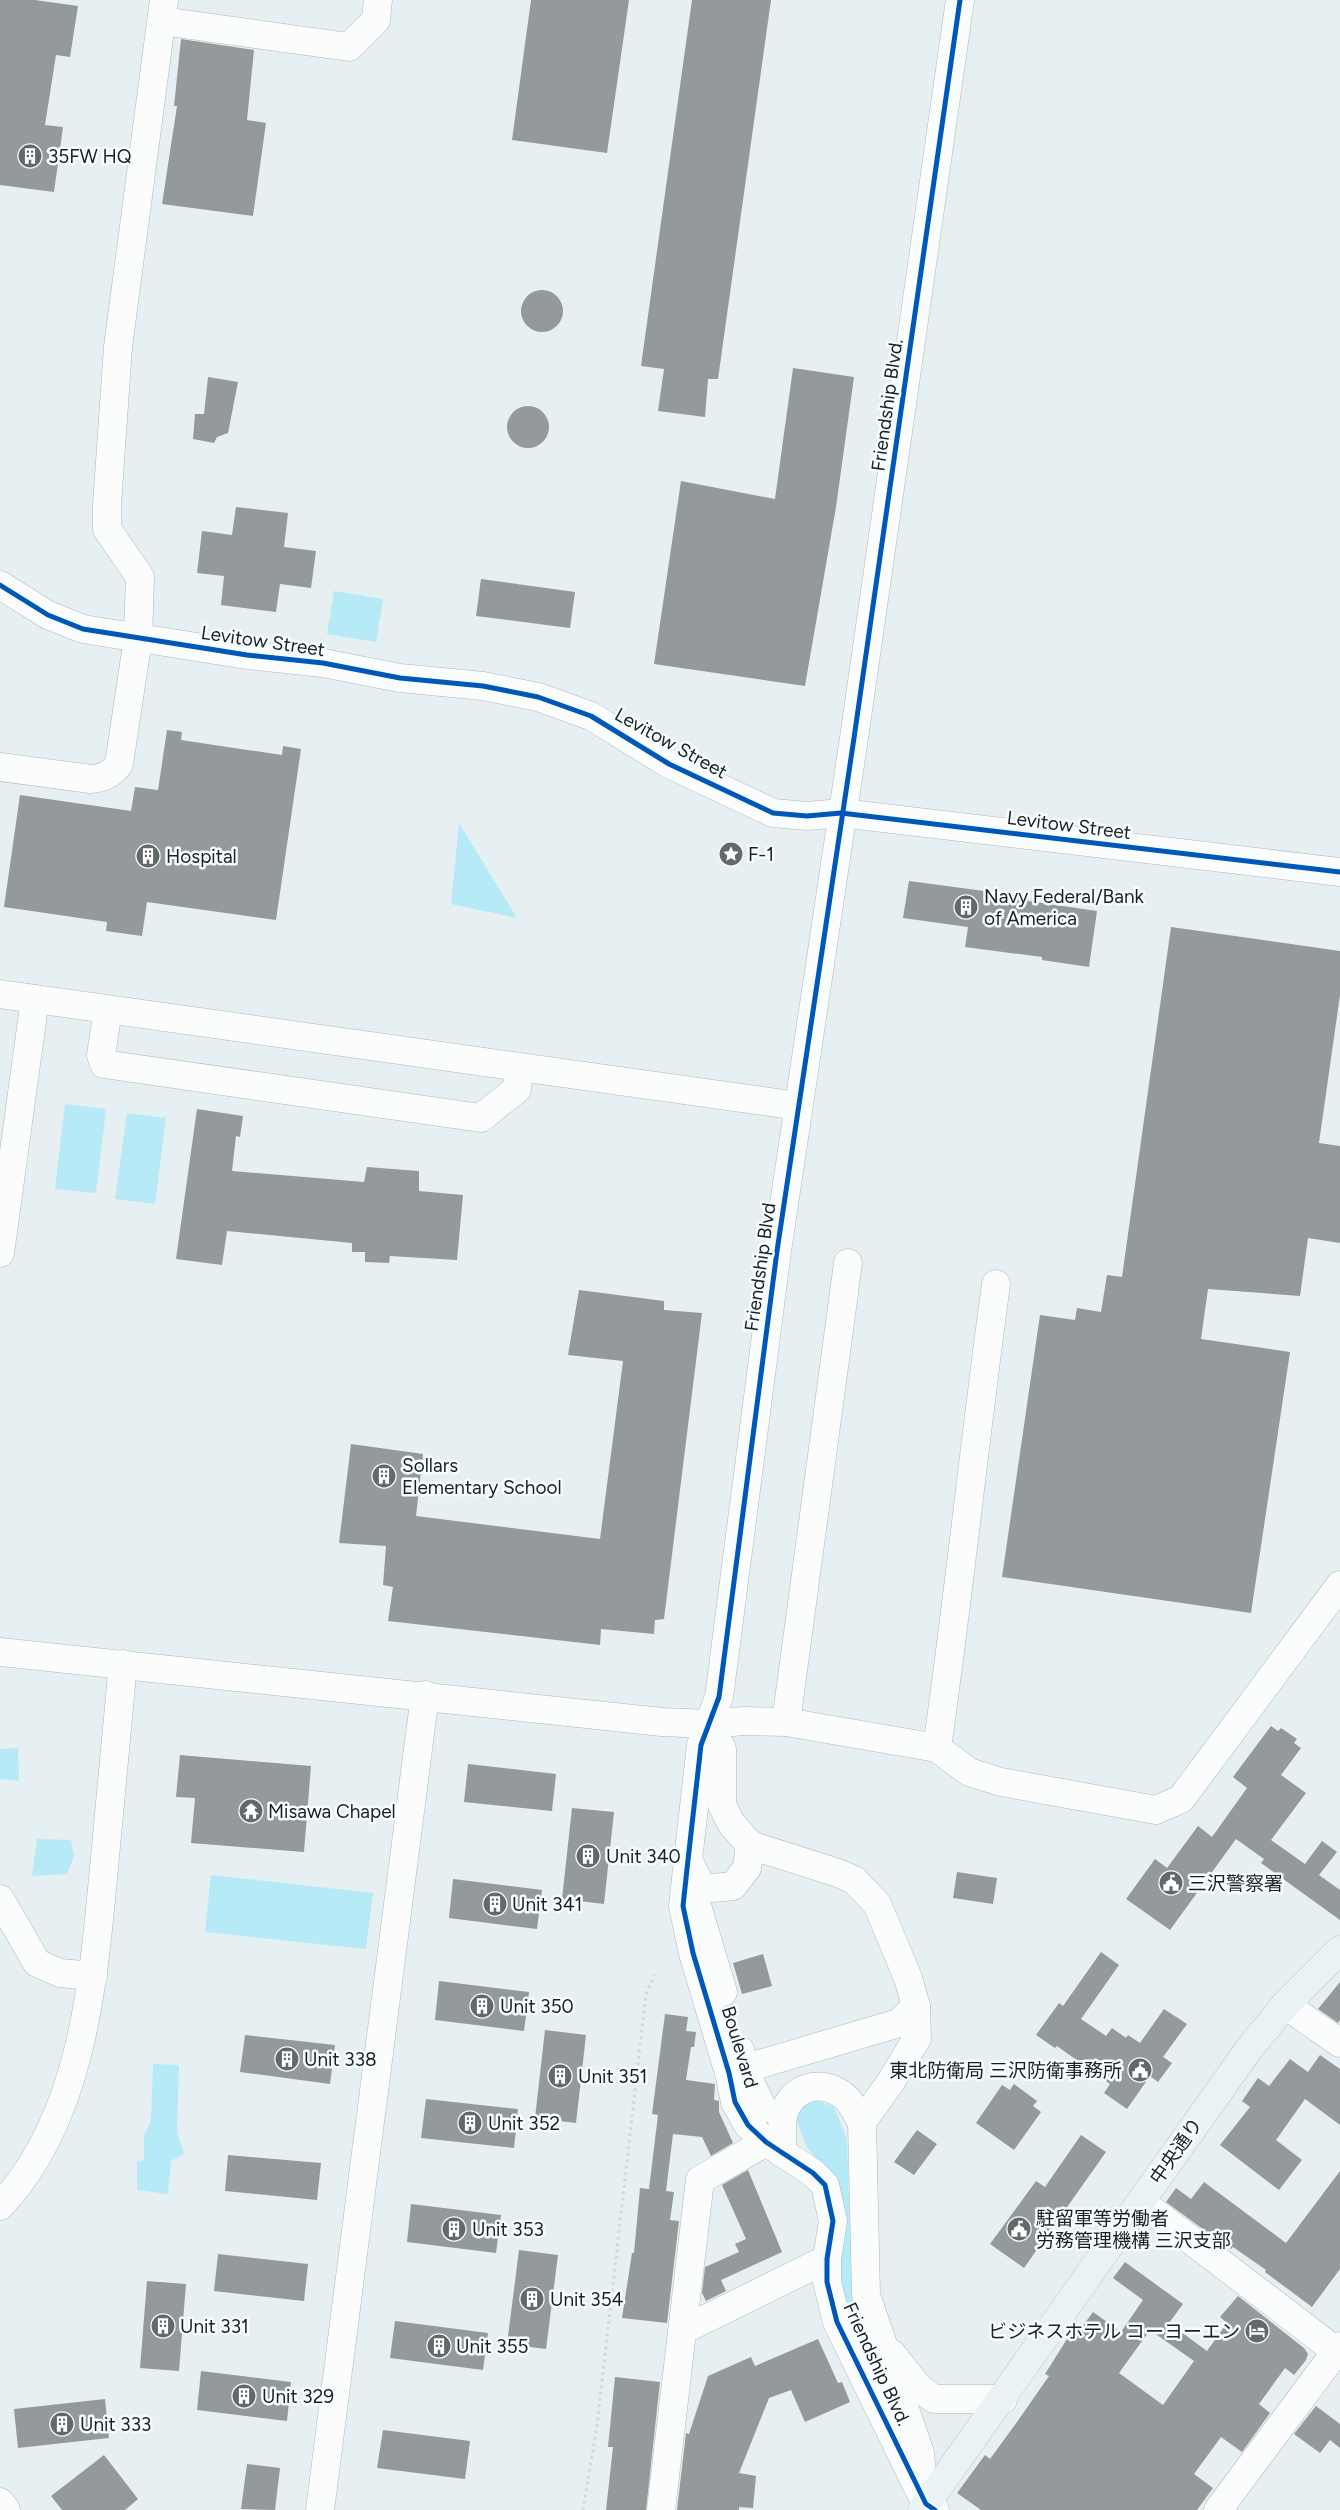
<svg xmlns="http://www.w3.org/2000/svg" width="1340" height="2510" font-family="Figtree,'Noto Sans JP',sans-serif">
	<rect width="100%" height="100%" fill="#e6eff1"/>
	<g fill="#b6eaf6">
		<polygon points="334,591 383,599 376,642 327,634"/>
		<polygon points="459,823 517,918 451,904"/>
		<polygon points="65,1104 106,1109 96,1193 55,1189"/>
		<polygon points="127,1113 166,1118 155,1204 115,1199"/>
		<polygon points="18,1748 19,1781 0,1779 0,1749"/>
		<polygon points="37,1839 71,1840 74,1856 67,1874 32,1876"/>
		<polygon points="211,1875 373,1893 366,1949 205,1932"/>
		<polygon points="153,2064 179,2065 177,2132 184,2154 171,2161 168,2194 137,2190 137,2162 144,2160 144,2135 151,2121"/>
		<polygon points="816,2100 834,2107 847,2139 852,2294 879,2359 902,2435 837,2293 836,2183 807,2147 796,2120 800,2108"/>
	</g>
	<g fill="#949a9c" fill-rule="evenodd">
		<polygon points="0,0 35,0 78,6 70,57 56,55 45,125 63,127 54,192 0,185"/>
		<polygon points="531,0 629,0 607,153 512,140"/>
		<polygon points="692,0 771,0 718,379 708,379 705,417 658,411 664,369 641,366"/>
		<polygon points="181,39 254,50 247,120 266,123 253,216 162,204 177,106 174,106"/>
		<circle cx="542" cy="311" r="21"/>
		<polygon points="793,368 854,377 836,507 805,686 654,664 681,481 775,499"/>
		<polygon points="208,377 238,382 228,433 217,437 214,443 193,439 195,414 204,414"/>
		<circle cx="528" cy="427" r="21"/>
		<polygon points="236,507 288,513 284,547 316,551 311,588 280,584 276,612 221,605 224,576 197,573 202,531 232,535"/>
		<polygon points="481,579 575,592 570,628 476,616"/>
		<polygon points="167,730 182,732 181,740 282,755 283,746 301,749 276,920 147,902 142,936 106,931 107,922 4,907 20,795 131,811 135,787 158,790"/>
		<polygon points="909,881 1029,897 1028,901 1097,911 1089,967 1042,960 1042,957 965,947 968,927 903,918"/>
		<polygon points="1171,927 1340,951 1340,995 1319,1143 1340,1146 1340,1243 1308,1238 1300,1296 1208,1289 1201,1339 1290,1352 1251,1613 1002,1577 1040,1315 1075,1320 1077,1308 1101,1312 1107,1275 1122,1277"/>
		<polygon points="197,1109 243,1116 240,1137 236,1136 232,1171 364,1182 367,1167 419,1171 419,1191 463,1195 457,1260 390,1256 389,1263 365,1262 365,1252 352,1252 352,1243 227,1231 222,1265 176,1259"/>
		<polygon points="579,1290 664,1301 664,1310 702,1313 664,1619 655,1620 654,1634 601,1629 600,1645 388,1621 393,1587 383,1585 386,1546 339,1543 351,1444 423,1454 416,1516 600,1539 623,1361 568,1355"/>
		<polygon points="1271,1726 1278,1731 1281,1728 1297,1739 1294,1743 1301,1748 1281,1775 1306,1793 1271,1840 1305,1864 1322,1841 1337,1852 1319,1875 1340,1890 1340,1920 1261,1863 1264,1859 1236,1839 1170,1930 1126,1899 1155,1859 1167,1868 1198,1826 1212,1837 1247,1788 1233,1777"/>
		<polygon points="180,1755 311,1766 304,1852 191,1843 195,1798 176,1797"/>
		<polygon points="468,1764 556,1774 552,1811 464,1802"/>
		<polygon points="572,1808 614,1812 604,1904 562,1899"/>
		<polygon points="957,1872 997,1878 993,1904 953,1898"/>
		<polygon points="453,1879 542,1890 537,1929 449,1918"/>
		<polygon points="1101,1952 1119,1965 1081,2019 1106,2036 1112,2028 1126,2038 1128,2035 1140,2043 1164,2009 1187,2024 1163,2057 1172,2063 1158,2082 1150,2076 1127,2109 1104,2093 1110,2084 1057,2046 1055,2048 1036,2035 1059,2003 1063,2006"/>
		<polygon points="763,1954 772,1986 742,1994 733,1963"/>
		<polygon points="439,1981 529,1992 524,2031 435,2020"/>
		<polygon points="1340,1982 1340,2020 1338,2023 1318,2009"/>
		<polygon points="665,2014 688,2017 686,2031 696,2032 694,2047 691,2047 686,2080 715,2084 714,2100 719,2101 719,2112 733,2143 711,2156 702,2137 673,2134 666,2191 674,2192 670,2220 679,2221 667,2323 622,2318 632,2253 634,2253 640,2188 649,2189 658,2115 652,2114"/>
		<polygon points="545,2030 586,2035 576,2123 535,2118"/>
		<polygon points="245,2035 335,2045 330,2084 240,2072"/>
		<polygon points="1320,2055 1340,2069 1340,2125 1305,2099 1276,2140 1302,2160 1279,2190 1220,2145 1250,2107 1242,2101 1258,2078 1269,2086 1290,2059 1308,2072"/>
		<polygon points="1014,2084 1037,2101 1033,2106 1041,2112 1014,2150 976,2123 1002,2085 1010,2090"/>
		<polygon points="426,2099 518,2109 514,2148 421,2138"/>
		<polygon points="917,2130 937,2144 914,2175 894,2162"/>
		<polygon points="1081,2135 1106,2152 1024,2268 990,2244 1036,2181 1045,2187"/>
		<polygon points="228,2155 321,2163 317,2200 225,2191"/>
		<polygon points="748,2170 782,2252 721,2280 726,2291 706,2301 702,2293 705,2267 739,2252 735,2244 746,2239 722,2185"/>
		<polygon points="1340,2171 1340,2269 1312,2307 1265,2272 1266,2270 1233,2247 1231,2249 1215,2238 1166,2202 1176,2188 1191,2199 1204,2182 1286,2243"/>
		<polygon points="411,2204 501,2215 496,2253 407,2242"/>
		<polygon points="519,2250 558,2255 546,2349 507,2344"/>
		<polygon points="218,2254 308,2264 304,2301 214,2291"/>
		<path d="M1125 2262 1183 2304 1169 2323 1207 2351 1227 2323 1220 2317 1238 2296 1304 2348 1308 2354 1306 2360 1294 2375 1285 2368 1259 2404 1270 2413 1242 2452 1221 2437 1194 2474 1213 2488 1197 2510H981L957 2493 985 2455 990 2459 1017 2422 1049 2376 1045 2374 1067 2339 1071 2342 1093 2312 1121 2332 1143 2300 1113 2278ZM1150 2330 1194 2361 1163 2405 1119 2373Z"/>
		<polygon points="147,2281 186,2284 179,2371 140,2368"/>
		<polygon points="395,2321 488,2333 483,2370 390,2358"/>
		<polygon points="818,2339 838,2383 842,2382 850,2402 805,2422 791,2390 769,2398 739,2473 756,2476 753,2508 739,2507 739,2510 677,2510 686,2433 689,2434 708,2376 751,2357 755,2366"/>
		<polygon points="201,2371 291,2382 287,2421 197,2410"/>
		<polygon points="615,2377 660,2382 646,2510 606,2510 613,2447 608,2447"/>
		<polygon points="105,2399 109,2438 18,2448 14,2409"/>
		<polygon points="1316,2406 1340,2424 1340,2448 1330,2440 1320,2453 1294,2434"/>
		<polygon points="383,2430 470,2441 465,2479 377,2468"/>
		<polygon points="104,2455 138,2499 125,2510 62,2510 51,2496"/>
		<polygon points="247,2464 280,2468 275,2510 241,2509"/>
	</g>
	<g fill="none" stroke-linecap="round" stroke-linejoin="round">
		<defs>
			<g id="minor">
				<polyline points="162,21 349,47 376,20 378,0"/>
				<polyline points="0,585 48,615 83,629 247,655 323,663 400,678 483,686 538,697 591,716 669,764 773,813 807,816 841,813 1340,872"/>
				<path d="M0 767 91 779C104 778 112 774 119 764L138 638 140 577 107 529V505L118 347 164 0"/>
				<polyline points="0,994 798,1106"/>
				<polyline points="108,1010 101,1055 104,1064 481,1118 517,1089 519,1068"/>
				<polyline points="0,1253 35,999"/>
				<polyline points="0,1652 662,1722 709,1724 744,1721 786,1722 937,1748 969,1772 1001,1782 1156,1810 1181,1799 1340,1585"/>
				<polyline points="786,1722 848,1263"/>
				<polyline points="709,1724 722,1749 722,1805 731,1823 750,1845 838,1873 854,1880 877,1904 908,1978 916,2006 917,2038 890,2083 862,2122 866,2295 920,2453 921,2465"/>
				<path d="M937 1748C959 1593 975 1438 996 1284"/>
				<polyline points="688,1860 703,1889 733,1886 747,1868 750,1845"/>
				<polyline points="0,1899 37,1963 60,1973 93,1976"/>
				<polyline points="698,1909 723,1992"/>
				<polyline points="1285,2005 1340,2043"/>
				<polyline points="740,2050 748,2078 763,2109"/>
				<polyline points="729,2073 899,2023 916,2006"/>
				<path d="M782 2153C783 2142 781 2129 783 2118 788 2087 822 2077 845 2097 852 2103 857 2115 862 2122"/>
				<polyline points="1141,2202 1340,2354"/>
				<path d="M0 2206C85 2117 94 1973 105 1857 111 1793 117 1729 123 1664"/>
				<polyline points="683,2330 827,2259"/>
				<polyline points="892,2354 918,2387 934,2399 1003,2399"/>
				<polyline points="0,2502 6,2510"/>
				<polyline points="320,2510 425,1695"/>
				<polyline points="661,2510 700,2180 766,2142"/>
				<polyline points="935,2510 926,2504 837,2322 827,2282 827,2259 833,2221 825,2185 813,2173 766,2142 748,2125 735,2102 729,2073 693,1953 683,1906 688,1860 701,1745 719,1697 777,1251 854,738 960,0"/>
				<polyline points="1218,2510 1340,2346"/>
			</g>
			<polyline id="major" points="922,2510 1249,2049 1285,2005 1340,1950"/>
		</defs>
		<use href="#minor" stroke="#b1b7b9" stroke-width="29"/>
		<use href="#major" stroke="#c4c9ca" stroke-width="29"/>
		<polyline stroke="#d4d7d8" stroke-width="3" stroke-dasharray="2.5 4" stroke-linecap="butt" points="583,2510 597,2425 646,1994 654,1975"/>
		<use href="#minor" stroke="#fbfdfd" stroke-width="28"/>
		<use href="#major" stroke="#e9f2f4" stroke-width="28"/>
		<defs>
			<g id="cycleway">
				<polyline points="0,585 48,615 83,629 247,655 323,663 400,678 483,686 538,697 591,716 669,764 773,813 807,816 841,813 1340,872"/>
				<polyline points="935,2510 926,2504 837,2322 827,2282 827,2259 833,2221 825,2185 813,2173 766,2142 748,2125 735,2102 729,2073 693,1953 683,1906 688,1860 701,1745 719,1697 777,1251 854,738 960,0"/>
			</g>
		</defs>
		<use href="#cycleway" stroke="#f6fdff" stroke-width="8"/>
		<use href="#cycleway" stroke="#0057b8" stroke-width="5"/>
	</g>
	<defs>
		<symbol id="building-disc" viewBox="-11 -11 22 22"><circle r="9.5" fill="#62696a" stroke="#f6fdff"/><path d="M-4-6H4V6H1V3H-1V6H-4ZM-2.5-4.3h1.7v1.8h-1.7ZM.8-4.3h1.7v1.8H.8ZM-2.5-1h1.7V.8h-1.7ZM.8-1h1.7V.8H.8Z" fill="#fff"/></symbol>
		<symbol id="sight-disc" viewBox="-11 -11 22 22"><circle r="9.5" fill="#62696a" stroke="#f6fdff"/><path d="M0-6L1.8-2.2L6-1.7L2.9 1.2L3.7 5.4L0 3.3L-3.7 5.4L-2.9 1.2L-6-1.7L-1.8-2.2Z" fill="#fff"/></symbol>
		<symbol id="temple-disc" viewBox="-11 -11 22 22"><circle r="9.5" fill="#62696a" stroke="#f6fdff"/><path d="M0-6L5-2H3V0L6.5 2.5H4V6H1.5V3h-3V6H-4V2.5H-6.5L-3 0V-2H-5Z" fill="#fff"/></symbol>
		<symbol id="civic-disc" viewBox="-11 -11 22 22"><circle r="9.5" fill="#62696a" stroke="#f6fdff"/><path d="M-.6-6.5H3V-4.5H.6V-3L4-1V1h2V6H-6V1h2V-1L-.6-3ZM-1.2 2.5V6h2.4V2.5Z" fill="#fff"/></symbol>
		<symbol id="hotel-disc" viewBox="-11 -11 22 22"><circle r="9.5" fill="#62696a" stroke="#f6fdff"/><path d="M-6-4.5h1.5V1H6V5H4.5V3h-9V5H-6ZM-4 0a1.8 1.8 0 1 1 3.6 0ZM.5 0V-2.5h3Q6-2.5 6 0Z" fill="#fff"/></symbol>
	</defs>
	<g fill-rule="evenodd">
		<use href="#building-disc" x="16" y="142" width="28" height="28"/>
		<use href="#sight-disc" x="717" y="840" width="28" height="28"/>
		<use href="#building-disc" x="134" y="842" width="28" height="28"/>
		<use href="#building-disc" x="952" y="893" width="28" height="28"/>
		<use href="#building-disc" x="370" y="1462" width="28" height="28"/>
		<use href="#temple-disc" x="237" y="1797" width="28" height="28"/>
		<use href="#building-disc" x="574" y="1842" width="28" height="28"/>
		<use href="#civic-disc" x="1157" y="1869" width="28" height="28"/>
		<use href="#building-disc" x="481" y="1890" width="28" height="28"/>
		<use href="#building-disc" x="468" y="1992" width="28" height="28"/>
		<use href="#building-disc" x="273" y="2045" width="28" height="28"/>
		<use href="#civic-disc" x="1126" y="2056" width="28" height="28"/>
		<use href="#building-disc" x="546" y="2062" width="28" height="28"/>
		<use href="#building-disc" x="456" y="2109" width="28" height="28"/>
		<use href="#building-disc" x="440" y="2215" width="28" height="28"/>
		<use href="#civic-disc" x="1005" y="2215" width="28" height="28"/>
		<use href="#building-disc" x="518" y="2285" width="28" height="28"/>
		<use href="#building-disc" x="149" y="2312" width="28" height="28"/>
		<use href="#hotel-disc" x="1243" y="2317" width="28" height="28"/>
		<use href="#building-disc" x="425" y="2332" width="28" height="28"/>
		<use href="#building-disc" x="230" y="2382" width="28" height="28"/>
		<use href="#building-disc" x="48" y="2410" width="28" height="28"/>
	</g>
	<g text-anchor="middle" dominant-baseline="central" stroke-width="5" stroke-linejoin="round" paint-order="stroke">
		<g font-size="19" fill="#1b2122" stroke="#f6fdff" text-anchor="start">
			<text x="48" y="156">35FW HQ</text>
			<text x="748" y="854">F-1</text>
			<text x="166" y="856">Hospital</text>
			<text x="984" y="896">Navy Federal/Bank<tspan x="984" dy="22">of America</tspan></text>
			<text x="402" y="1465">Sollars<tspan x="402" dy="22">Elementary School</tspan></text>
			<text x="268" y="1811">Misawa Chapel</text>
			<text x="606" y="1856">Unit 340</text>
			<text x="1188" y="1883">三沢警察署</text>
			<text x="512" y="1904">Unit 341</text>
			<text x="500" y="2006">Unit 350</text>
			<text x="304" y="2059">Unit 338</text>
			<text x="1122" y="2070" text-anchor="end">東北防衛局 三沢防衛事務所</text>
			<text x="578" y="2076">Unit 351</text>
			<text x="488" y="2123">Unit 352</text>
			<text x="1036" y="2218">駐留軍等労働者<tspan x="1036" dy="22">労務管理機構 三沢支部</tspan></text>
			<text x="472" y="2229">Unit 353</text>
			<text x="550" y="2299">Unit 354</text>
			<text x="180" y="2326">Unit 331</text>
			<text x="1240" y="2331" text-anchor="end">ビジネスホテル コーヨーエン</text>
			<text x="456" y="2346">Unit 355</text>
			<text x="262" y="2396">Unit 329</text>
			<text x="80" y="2424">Unit 333</text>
		</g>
		<g font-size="19" fill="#1b2122" stroke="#f6fdff">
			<text transform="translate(887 405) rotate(-82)">Friendship Blvd.</text>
			<text transform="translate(263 641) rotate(8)">Levitow Street</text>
			<text transform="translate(671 743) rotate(29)">Levitow Street</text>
			<text transform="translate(1069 825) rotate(7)">Levitow Street</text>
			<text transform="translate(760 1267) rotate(-82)">Friendship Blvd</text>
			<text transform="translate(740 2047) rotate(73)">Boulevard</text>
			<text transform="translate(1176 2151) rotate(-55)">中央通り</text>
			<text transform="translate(877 2364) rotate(65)">Friendship Blvd.</text>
		</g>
	</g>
</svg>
